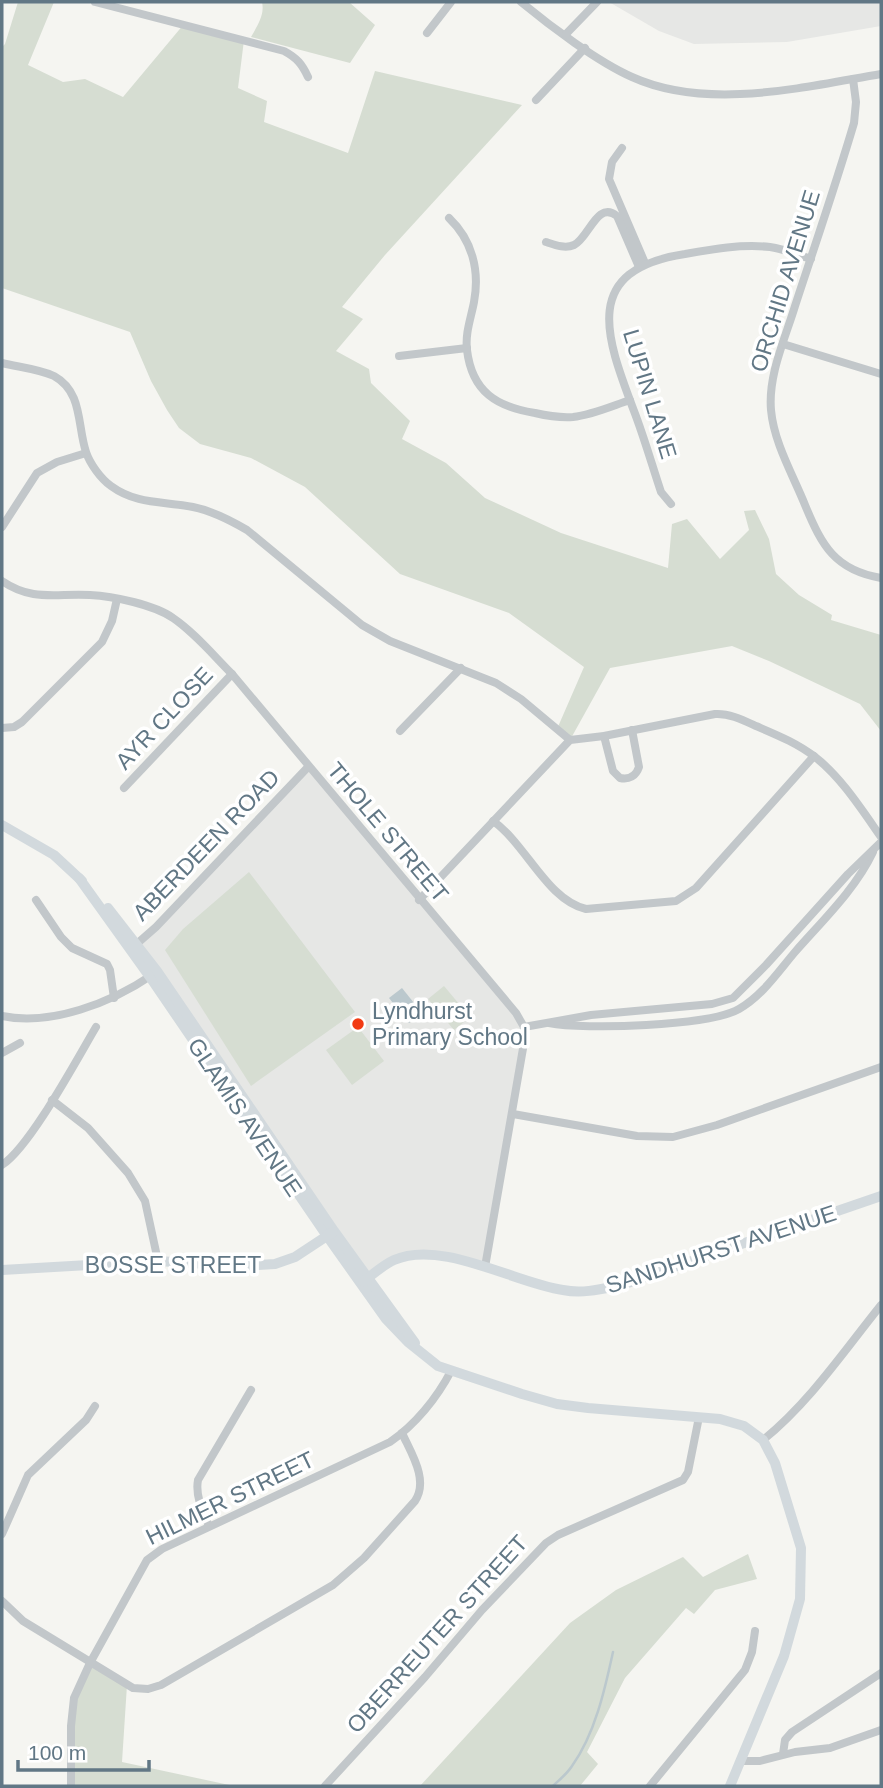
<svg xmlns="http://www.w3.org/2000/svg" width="883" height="1788" font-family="Helvetica,sans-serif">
	<rect width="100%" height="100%" fill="#f5f5f1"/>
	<g fill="#e6e7e5">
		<polygon points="609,2 881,2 881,26 787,42 694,44 659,31"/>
		<polygon points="308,768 524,1027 485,1267 409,1255 368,1277 136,944"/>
	</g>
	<g fill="#d6ddd2">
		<polygon points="18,2 54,2 28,65 63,82 85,79 123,97 184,24 244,40 238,88 267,101 264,122 348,153 375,71 522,105 385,255 342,307 363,319 336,351 369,369 371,383 410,421 402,439 446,463 485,498 561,533 668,568 672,524 687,519 720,559 749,530 744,511 755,510 769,539 776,574 799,595 832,615 831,620 881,635 881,731 860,704 769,661 732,646 610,668 570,740 557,729 584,667 509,613 400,574 305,487 251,458 200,444 179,428 167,410 151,381 130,332 2,288 2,47 5,44"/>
		<path d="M262 2H349L375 25 350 63 251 37C257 26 265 15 262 2Z"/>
		<polygon points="249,872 355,1012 251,1086 165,950 183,929"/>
		<polygon points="444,986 470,1017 454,1030 428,999"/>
		<polygon points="358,1027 384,1061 352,1085 326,1050"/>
		<polygon points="748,1554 757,1579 715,1590 694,1614 686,1608 625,1678 587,1752 598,1764 580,1786 420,1786 570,1623 616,1590 683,1557 703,1577"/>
		<polygon points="90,1663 127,1685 122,1762 234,1786 72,1786 73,1706"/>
	</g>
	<polygon fill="#bbc8cd" points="402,988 422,1013 409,1023 389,998"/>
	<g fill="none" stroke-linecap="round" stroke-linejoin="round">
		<path stroke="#bbc8cd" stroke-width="2.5" d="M553 1786C559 1780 567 1774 572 1766 595 1734 605 1689 613 1652"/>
		<g stroke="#c2c7ca" stroke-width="8">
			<path d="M95 2 284 51C297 58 302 64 308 77"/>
			<path d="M521 2C550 26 598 62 632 77 707 111 804 87 881 74"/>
			<polyline points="427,33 451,2"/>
			<polyline points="566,34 597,2"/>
			<path d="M853 79 856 102 854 123C836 184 815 245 795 306 785 339 768 375 771 410 774 443 793 475 805 505 822 546 835 570 881 578"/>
			<polyline points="536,100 585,48"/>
			<polyline points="622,148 612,162 609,179 645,263"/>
			<path d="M449 218C472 240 480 270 474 302 471 318 465 333 467 350 472 392 497 407 535 413 548 416 560 418 573 417 592 415 612 406 630 400"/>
			<path d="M546 242C555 245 565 249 574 245 589 238 597 200 617 216L639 267"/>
			<polyline points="783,344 881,374"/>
			<polyline points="399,356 467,348"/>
			<path d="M2 363C18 367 39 369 54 376 83 392 77 425 86 452 90 464 101 479 111 486 137 505 164 501 193 507 213 511 230 520 247 530L362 625 390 641 496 683 521 699 570 740"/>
			<path d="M671 504 661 492C652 465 644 437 634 411 606 337 580 270 685 254 713 249 741 244 770 247 784 249 798 255 811 259"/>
			<polyline points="2,527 37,473 57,462 86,453"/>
			<path d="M2 581C33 602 56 593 90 595 113 596 155 605 173 618 195 633 213 655 232 674L516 1013 524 1027 525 1037 485 1267"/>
			<polyline points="2,728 14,727 22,722 102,642 112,621 117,599"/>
			<polyline points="400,731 461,668"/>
			<path d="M604 736 613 771 620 778C629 780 636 776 639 767L632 730"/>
			<polyline points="124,788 232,674"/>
			<path d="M493 821C526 844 547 900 586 909L676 901 696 888 814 756"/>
			<polyline points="36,900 61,937 72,948 107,964 110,970 114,998"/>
			<path d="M419 900 570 740 604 736 715 714C729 713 743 720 756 726 777 735 797 743 815 757 841 777 862 810 881 837"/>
			<polyline points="132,948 156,927 308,767"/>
			<path d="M2 1016C51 1026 111 1003 152 975"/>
			<path d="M549 1023C584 1030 710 1026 739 1009 762 996 778 972 795 952 822 921 855 890 873 852"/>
			<polyline points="524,1027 591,1015 712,1004 733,998 766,965 848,874 881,842"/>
			<polyline points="2,1053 20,1043"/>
			<polyline points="52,1100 88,1128 128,1173 145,1201 158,1261"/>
			<polyline points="513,1114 637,1136 673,1137 717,1125 881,1067"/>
			<path d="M2 1165C30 1147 77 1059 96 1027"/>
			<path d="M763 1440C809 1403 844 1351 881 1305"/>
			<path d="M209 1526C203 1512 195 1496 198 1480L251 1390"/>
			<polyline points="2,1534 28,1475 86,1420 95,1406"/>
			<path d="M2 1601 23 1621 133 1688 148 1689 161 1685 333 1585 364 1558 415 1501C429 1480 411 1453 402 1433"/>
			<polyline points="783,1754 785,1740 792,1732 881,1673"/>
			<polyline points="740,1761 760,1761 795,1752 830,1748 881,1730"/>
			<path d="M71 1786V1726L74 1698 90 1663 147 1560 162 1549 390 1442C415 1425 437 1398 451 1371"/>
			<polyline points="325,1786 425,1677 482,1610 546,1543 558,1535 683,1480 688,1472 699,1417"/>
			<polyline points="650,1786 745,1670 752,1652 755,1631"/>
		</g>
		<g stroke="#d2d9dd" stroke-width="10">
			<polyline points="2,825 54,855 82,881"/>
			<polyline points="79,878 150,977 327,1236 386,1319 408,1342 438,1366 522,1394 557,1404 588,1408 720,1419 744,1426 763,1440 775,1463 801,1548 800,1599 784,1656 730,1786"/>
			<polyline points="108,908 157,971 334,1231 415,1343"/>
			<polyline points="2,1270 158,1261 238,1266 275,1264 295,1257 333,1232"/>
			<path d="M363 1282C373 1274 383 1265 394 1260 441 1239 515 1283 563 1290 583 1294 602 1289 622 1285L881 1196"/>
		</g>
	</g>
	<circle fill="#f23b14" stroke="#fff" stroke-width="2.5" cx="358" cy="1024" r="7"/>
	<g text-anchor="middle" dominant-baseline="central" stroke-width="7" stroke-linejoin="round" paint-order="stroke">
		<g font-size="23" fill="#617785" stroke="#fff">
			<text transform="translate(785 281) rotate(-73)">ORCHID AVENUE</text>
			<text transform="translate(650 394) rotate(73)">LUPIN LANE</text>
			<text transform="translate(164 718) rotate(-47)">AYR CLOSE</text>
			<text transform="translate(388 832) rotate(50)">THOLE STREET</text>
			<text transform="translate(206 845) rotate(-46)">ABERDEEN ROAD</text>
			<text transform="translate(245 1117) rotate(56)">GLAMIS AVENUE</text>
			<text transform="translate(721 1249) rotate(-18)">SANDHURST AVENUE</text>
			<text x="173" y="1265">BOSSE STREET</text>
			<text transform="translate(230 1498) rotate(-26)">HILMER STREET</text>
			<text transform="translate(437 1634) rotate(-48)">OBERREUTER STREET</text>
		</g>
		<g font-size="23" fill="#617785" stroke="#fff" text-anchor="start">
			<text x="372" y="1011">Lyndhurst<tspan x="372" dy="26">Primary School</tspan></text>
		</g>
	</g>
	<rect width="883" height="1788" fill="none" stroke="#617785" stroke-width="7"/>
	<path d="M18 1760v10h131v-10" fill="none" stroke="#617785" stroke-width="3.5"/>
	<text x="28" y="1760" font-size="21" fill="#617785" stroke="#ffffff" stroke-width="5" paint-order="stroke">100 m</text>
</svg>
